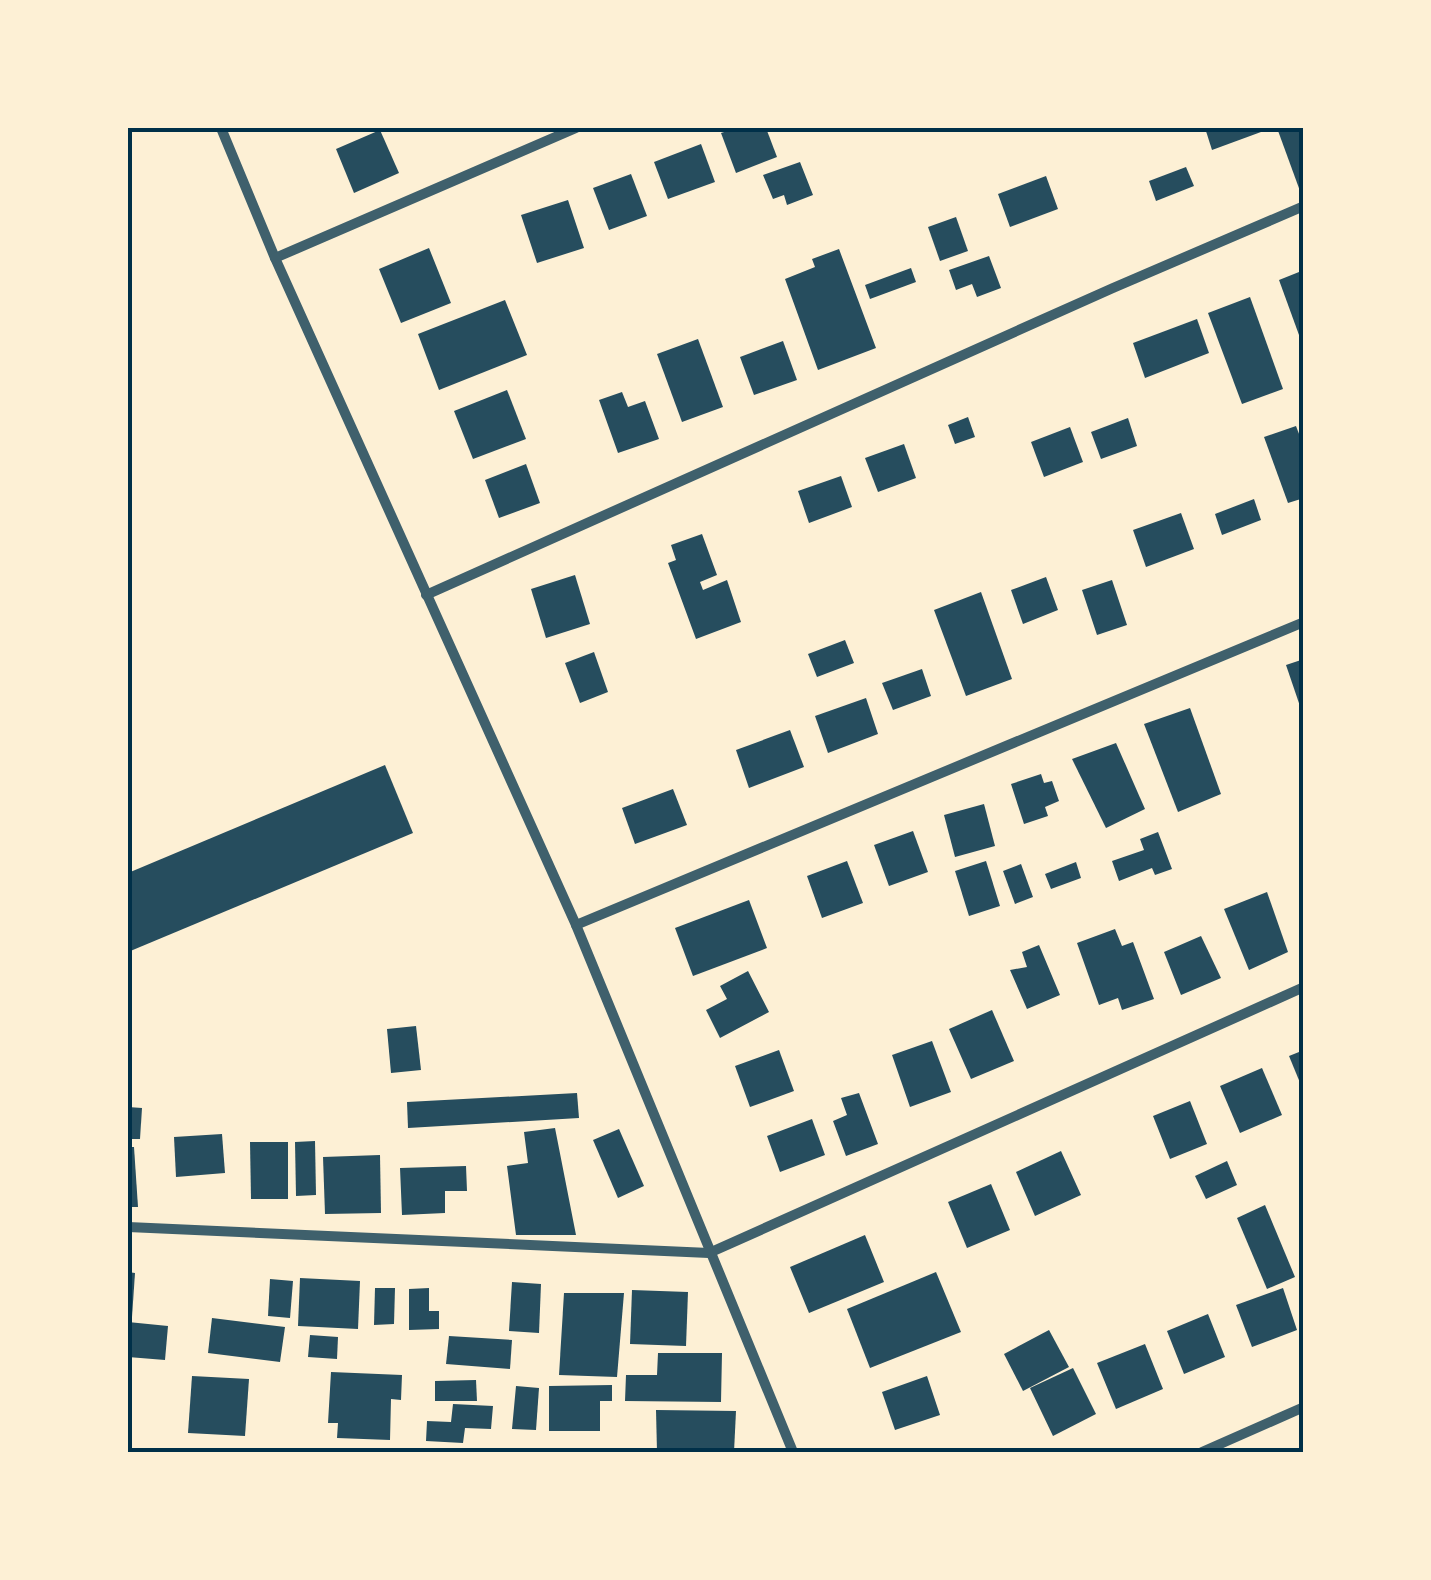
<svg xmlns="http://www.w3.org/2000/svg" width="1431" height="1580" font-family="'Sofia Sans Condensed',sans-serif">
	<rect width="100%" height="100%" fill="#fdf0d5"/>
	<g fill="#264d5e">
		<polygon points="737,128 766,128 777,157 736,173 721,133"/>
		<polygon points="1205,128 1260,128 1261,132 1212,150"/>
		<polygon points="1277,128 1304,128 1304,189 1300,191"/>
		<polygon points="380,130 399,173 354,193 336,149"/>
		<polygon points="701,144 715,182 668,199 654,162"/>
		<polygon points="800,162 813,195 787,205 784,195 773,199 763,175"/>
		<polygon points="1186,167 1194,186 1156,201 1149,181"/>
		<polygon points="631,174 647,216 609,230 593,188"/>
		<polygon points="1046,176 1058,209 1010,227 998,194"/>
		<polygon points="568,200 584,248 537,263 521,215"/>
		<polygon points="956,217 968,251 940,261 928,227"/>
		<polygon points="429,248 451,303 401,323 379,269"/>
		<polygon points="839,249 876,348 818,370 785,279 815,267 812,259"/>
		<polygon points="989,256 1001,288 977,297 972,284 956,290 949,270"/>
		<polygon points="911,268 916,282 870,299 865,285"/>
		<polygon points="1304,270 1304,346 1303,346 1279,280"/>
		<polygon points="1250,297 1283,389 1242,404 1208,313"/>
		<polygon points="505,300 527,355 439,390 418,334"/>
		<polygon points="1197,319 1209,353 1145,378 1133,343"/>
		<polygon points="698,339 723,407 682,422 657,354"/>
		<polygon points="783,341 797,380 754,395 740,357"/>
		<polygon points="507,390 526,439 473,459 454,411"/>
		<polygon points="622,392 628,407 645,401 659,439 618,453 599,400"/>
		<polygon points="968,417 975,437 955,444 948,425"/>
		<polygon points="1128,418 1137,446 1101,459 1091,432"/>
		<polygon points="1296,426 1304,447 1304,498 1288,503 1264,437"/>
		<polygon points="1070,427 1083,462 1044,477 1031,442"/>
		<polygon points="904,444 916,478 878,492 865,458"/>
		<polygon points="526,464 540,503 499,518 485,480"/>
		<polygon points="841,476 852,507 809,523 798,491"/>
		<polygon points="1254,499 1261,520 1222,535 1215,514"/>
		<polygon points="1181,513 1194,549 1146,567 1133,530"/>
		<polygon points="702,534 717,575 700,582 703,590 727,580 741,622 696,639 668,563 676,560 671,545"/>
		<polygon points="575,575 590,624 546,638 531,589"/>
		<polygon points="1046,577 1058,610 1023,624 1011,590"/>
		<polygon points="1112,580 1127,625 1097,635 1082,590"/>
		<polygon points="981,592 1012,679 966,696 934,610"/>
		<polygon points="845,640 854,663 817,677 808,654"/>
		<polygon points="594,652 608,692 580,703 565,663"/>
		<polygon points="1304,659 1304,715 1303,715 1286,665"/>
		<polygon points="922,669 931,696 893,710 882,683"/>
		<polygon points="866,698 878,734 828,753 815,716"/>
		<polygon points="1190,708 1221,794 1178,812 1144,724"/>
		<polygon points="790,730 804,767 749,788 736,750"/>
		<polygon points="1116,743 1145,809 1106,828 1072,759"/>
		<polygon points="385,765 413,833 128,952 128,873"/>
		<polygon points="1041,774 1044,783 1052,781 1059,801 1045,807 1048,816 1024,824 1011,784"/>
		<polygon points="673,789 687,825 635,844 622,808"/>
		<polygon points="984,804 995,846 955,857 944,815"/>
		<polygon points="913,831 928,872 889,886 874,845"/>
		<polygon points="1158,832 1172,869 1155,875 1152,868 1119,881 1112,861 1144,850 1140,839"/>
		<polygon points="847,861 863,903 822,918 807,876"/>
		<polygon points="986,861 1000,906 969,916 955,871"/>
		<polygon points="1076,862 1081,878 1051,889 1045,874"/>
		<polygon points="1021,864 1033,897 1015,904 1003,871"/>
		<polygon points="1267,892 1288,952 1249,970 1224,909"/>
		<polygon points="749,900 767,948 693,976 675,928"/>
		<polygon points="1115,929 1122,946 1133,942 1154,999 1122,1010 1118,998 1099,1005 1077,943"/>
		<polygon points="1201,936 1221,978 1181,995 1164,952"/>
		<polygon points="1039,945 1060,995 1027,1009 1010,970 1027,967 1022,952"/>
		<polygon points="748,971 769,1012 720,1038 706,1010 727,999 720,986"/>
		<polygon points="992,1010 1014,1061 971,1079 949,1029"/>
		<polygon points="416,1026 421,1070 391,1073 387,1029"/>
		<polygon points="932,1041 951,1092 910,1107 892,1055"/>
		<polygon points="779,1050 794,1091 750,1107 735,1066"/>
		<polygon points="1304,1050 1304,1090 1303,1090 1289,1056"/>
		<polygon points="1262,1068 1282,1115 1240,1133 1220,1086"/>
		<polygon points="577,1093 579,1118 408,1128 407,1102"/>
		<polygon points="859,1093 878,1144 846,1156 833,1121 847,1115 841,1098"/>
		<polygon points="1190,1101 1207,1144 1170,1159 1153,1116"/>
		<polygon points="128,1107 142,1108 140,1139 128,1139"/>
		<polygon points="812,1119 825,1155 780,1172 767,1136"/>
		<polygon points="555,1128 576,1235 516,1235 507,1166 528,1163 524,1132"/>
		<polygon points="619,1129 644,1186 618,1198 593,1140"/>
		<polygon points="222,1134 225,1173 176,1177 174,1137"/>
		<polygon points="315,1141 316,1195 296,1196 295,1142"/>
		<polygon points="250,1142 288,1142 288,1199 251,1199"/>
		<polygon points="128,1147 134,1147 138,1207 128,1207"/>
		<polygon points="1061,1151 1081,1195 1035,1216 1016,1172"/>
		<polygon points="380,1155 381,1213 325,1214 323,1157"/>
		<polygon points="1227,1161 1237,1185 1206,1199 1195,1176"/>
		<polygon points="466,1166 467,1191 445,1191 445,1213 402,1215 400,1168"/>
		<polygon points="991,1184 1010,1230 967,1248 948,1202"/>
		<polygon points="1265,1205 1295,1277 1267,1289 1237,1218"/>
		<polygon points="865,1235 884,1282 809,1313 790,1267"/>
		<polygon points="128,1272 135,1273 132,1317 128,1316"/>
		<polygon points="936,1272 961,1332 870,1368 847,1309"/>
		<polygon points="300,1278 360,1281 358,1329 298,1326"/>
		<polygon points="270,1279 293,1281 290,1318 268,1316"/>
		<polygon points="512,1282 541,1284 539,1333 509,1331"/>
		<polygon points="375,1288 395,1288 394,1324 374,1325"/>
		<polygon points="429,1288 429,1311 439,1311 439,1329 409,1330 409,1289"/>
		<polygon points="1283,1288 1297,1330 1252,1347 1236,1305"/>
		<polygon points="632,1290 688,1292 686,1346 630,1344"/>
		<polygon points="564,1293 624,1293 617,1377 559,1375"/>
		<polygon points="1208,1314 1225,1357 1184,1374 1167,1331"/>
		<polygon points="212,1318 285,1327 280,1362 208,1353"/>
		<polygon points="128,1322 168,1326 165,1360 128,1357"/>
		<polygon points="1049,1330 1069,1367 1023,1391 1004,1354"/>
		<polygon points="310,1335 338,1337 337,1359 308,1357"/>
		<polygon points="449,1336 512,1340 510,1369 446,1364"/>
		<polygon points="1145,1344 1163,1389 1116,1409 1097,1363"/>
		<polygon points="658,1353 722,1353 721,1402 625,1401 626,1375 657,1375"/>
		<polygon points="1073,1368 1096,1414 1053,1436 1030,1388"/>
		<polygon points="331,1372 402,1375 401,1400 391,1399 390,1440 337,1438 338,1423 328,1423"/>
		<polygon points="192,1376 249,1379 245,1436 188,1433"/>
		<polygon points="927,1376 940,1415 895,1430 882,1392"/>
		<polygon points="476,1380 477,1401 435,1401 435,1381"/>
		<polygon points="612,1385 612,1401 600,1401 600,1431 549,1431 549,1386"/>
		<polygon points="516,1386 539,1388 536,1430 512,1429"/>
		<polygon points="453,1404 493,1406 491,1429 465,1428 463,1443 426,1441 427,1421 451,1422"/>
		<polygon points="656,1410 736,1411 734,1452 657,1452"/>
	</g>
	<g fill="none" stroke-linecap="round" stroke-linejoin="round">
		<g stroke="#3f606c" stroke-width="10">
			<polyline points="221,128 275,258 576,925 793,1452"/>
			<polyline points="275,258 576,128"/>
			<polyline points="426,595 1113,288 1304,206"/>
			<polyline points="576,925 1304,622"/>
			<polyline points="128,1227 709,1253 1304,987"/>
			<polyline points="1202,1452 1304,1407"/>
		</g>
	</g>
	<rect width="1431" height="1580" fill="none" stroke="#fdf0d5" stroke-width="260"/>
	<rect x="130" y="130" width="1171" height="1320" fill="none" stroke="#003049" stroke-width="4"/>
</svg>
